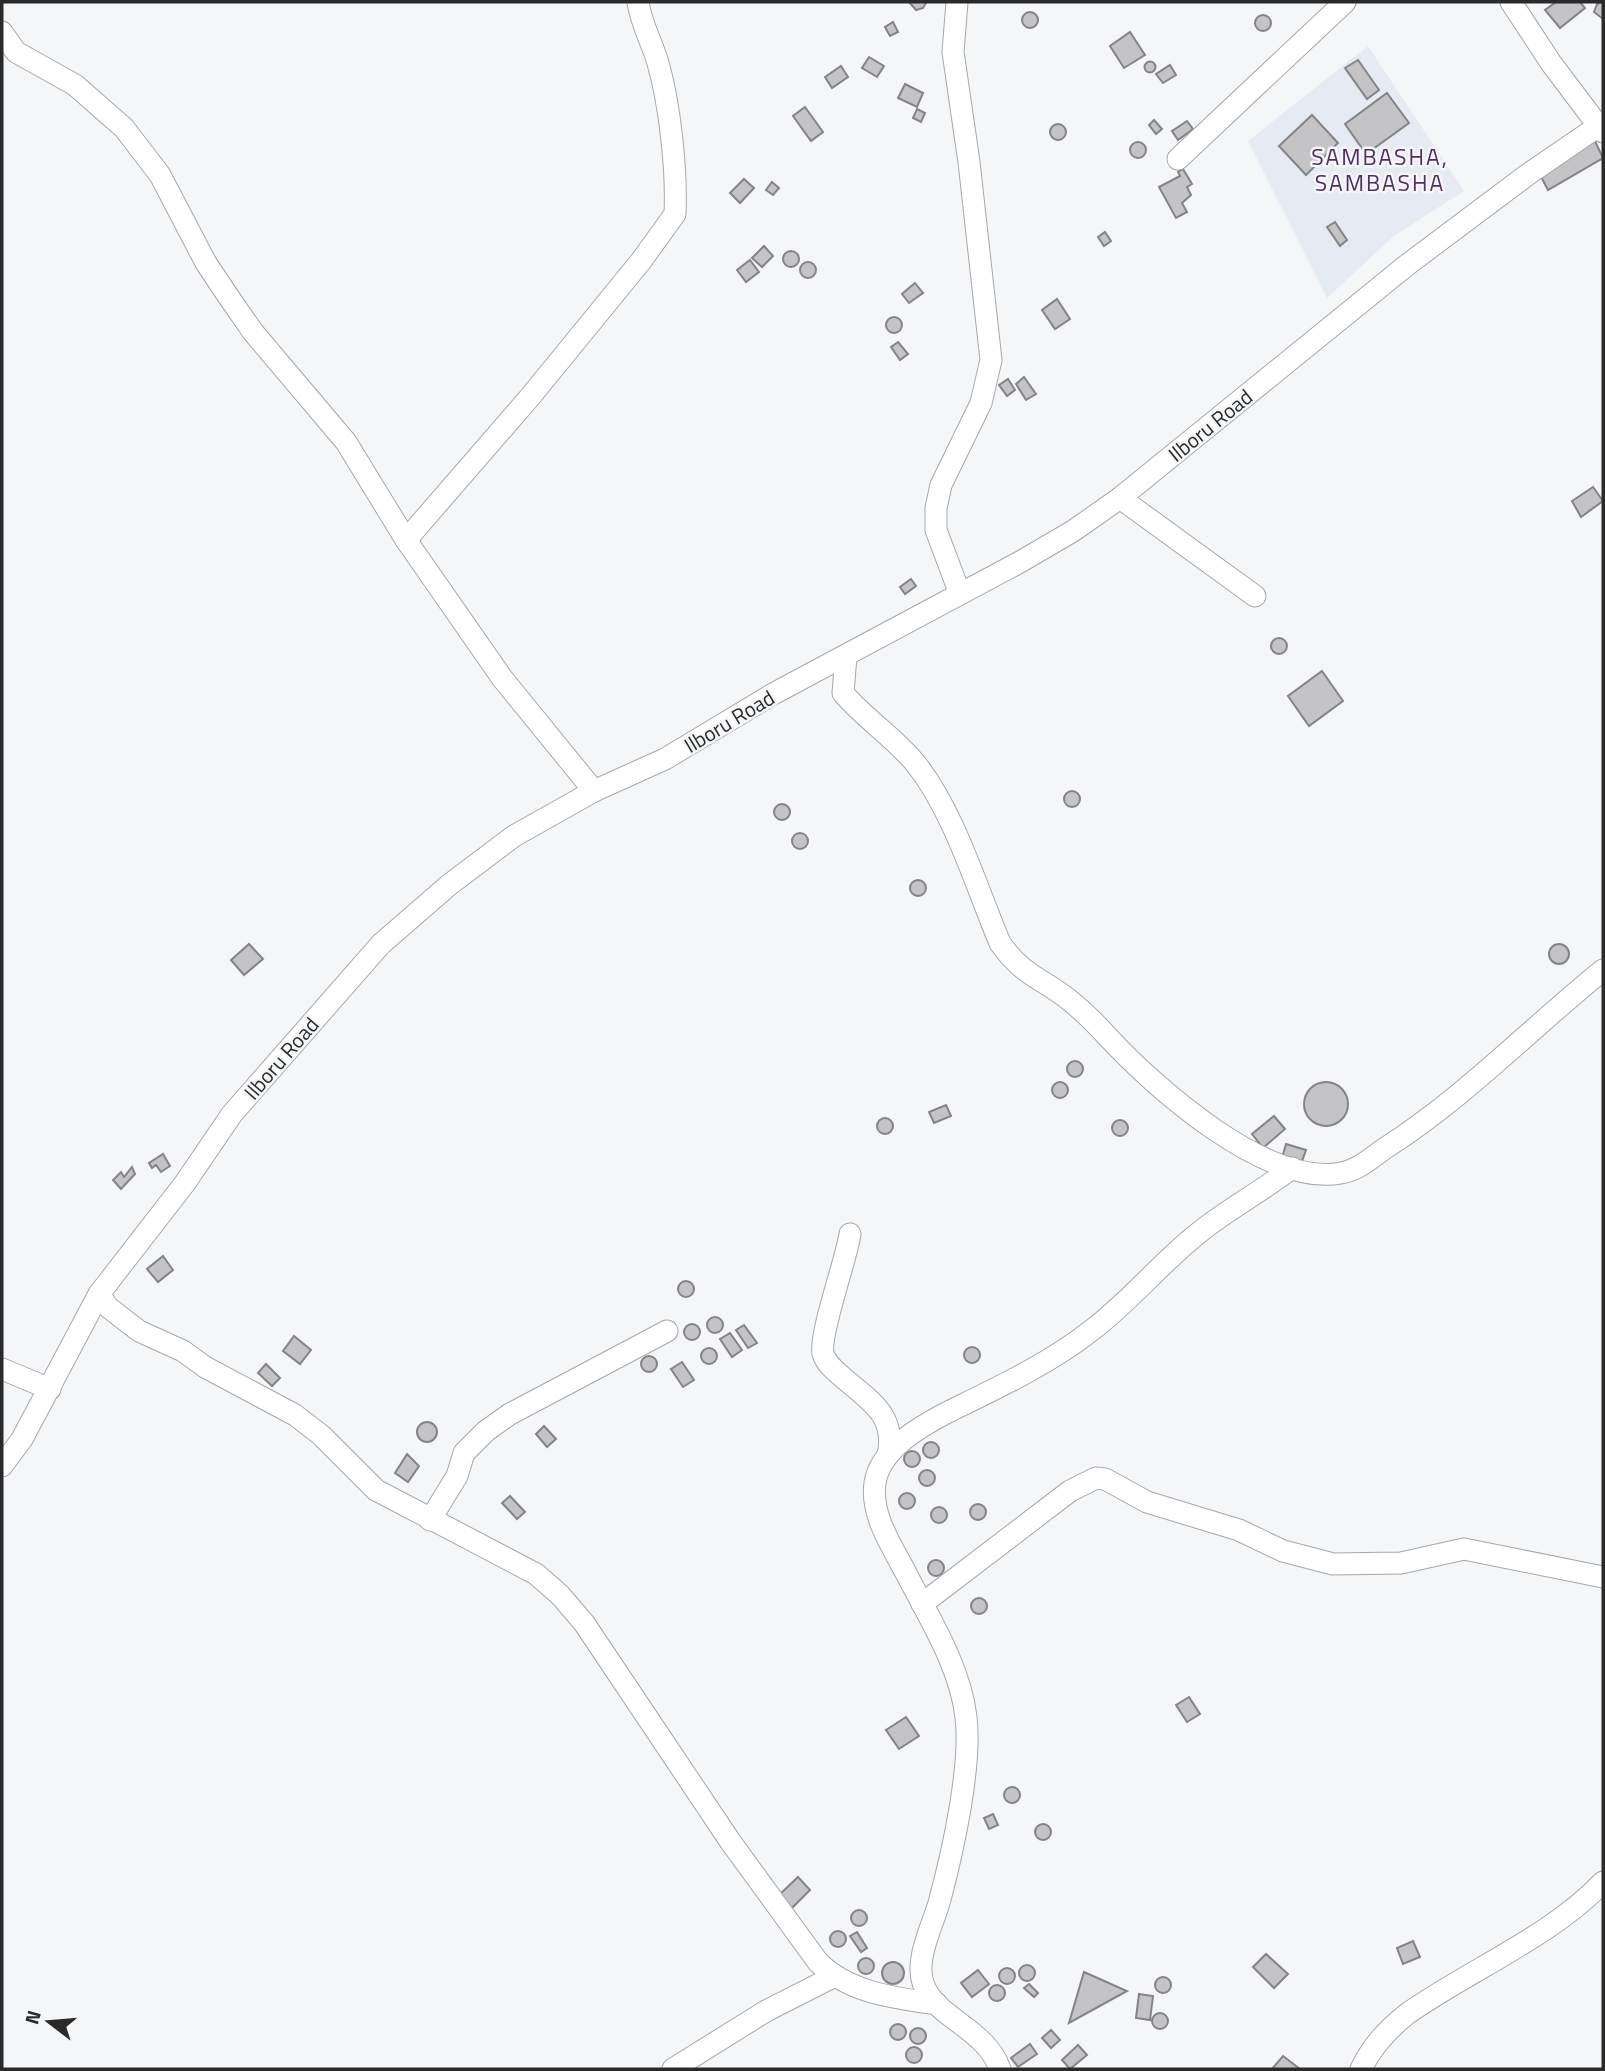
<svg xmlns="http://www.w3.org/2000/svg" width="1605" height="2071" font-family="'Titillium Web',sans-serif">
	<rect width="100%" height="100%" fill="#f5f6f8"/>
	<polygon fill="#e6eaf3" points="1368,46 1464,191 1394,236 1327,298 1248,141"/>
	<g fill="#c4c3c5" stroke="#848385" stroke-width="2">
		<polygon points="909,2 926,2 926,3 923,8 916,10"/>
		<polygon points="1556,2 1580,2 1585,8 1560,28 1545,10"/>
		<polygon points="1602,2 1603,2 1603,19 1594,12 1597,4"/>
		<circle cx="1030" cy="20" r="8"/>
		<circle cx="1263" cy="23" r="8"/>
		<polygon points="893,22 898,32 890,36 885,27"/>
		<polygon points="1130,32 1145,55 1124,68 1110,46"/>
		<polygon points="869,57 884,66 877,77 862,68"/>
		<polygon points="1358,60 1379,90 1367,99 1345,68"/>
		<circle cx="1150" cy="67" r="5.5"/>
		<polygon points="1170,65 1176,75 1163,83 1156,74"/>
		<polygon points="841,66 848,77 832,88 825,77"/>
		<polygon points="905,84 923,93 917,107 898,98"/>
		<polygon points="1387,93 1409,123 1366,154 1345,124"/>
		<polygon points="805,107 823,132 811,141 793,116"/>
		<polygon points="917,109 925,113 921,122 913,118"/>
		<polygon points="1312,115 1338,143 1306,175 1279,146"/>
		<polygon points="1154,120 1162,129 1156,134 1149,125"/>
		<polygon points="1187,121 1193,129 1178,140 1172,131"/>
		<circle cx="1058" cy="132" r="8"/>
		<polygon points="1594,139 1603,158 1548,190 1538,171"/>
		<circle cx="1138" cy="150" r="8"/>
		<polygon points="1183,169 1192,184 1187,187 1191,195 1182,203 1187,212 1176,218 1159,187 1180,176 1178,172"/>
		<polygon points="744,179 754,188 740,203 730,193"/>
		<polygon points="772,182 779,188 773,195 766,190"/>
		<polygon points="1335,222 1347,240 1340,246 1327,227"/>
		<polygon points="1105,232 1111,241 1104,246 1098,237"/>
		<polygon points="764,246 773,256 762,267 752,258"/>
		<circle cx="791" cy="259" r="8"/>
		<polygon points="750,260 759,272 746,282 737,270"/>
		<circle cx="808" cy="270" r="8"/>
		<polygon points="915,283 923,293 909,303 902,294"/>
		<polygon points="1057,299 1070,319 1055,329 1042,310"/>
		<circle cx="894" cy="325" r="8"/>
		<polygon points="898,342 908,354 900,360 891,347"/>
		<polygon points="1024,377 1036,394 1026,400 1016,384"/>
		<polygon points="1008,379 1015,390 1007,396 999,385"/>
		<polygon points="1593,487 1603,501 1581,517 1572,501"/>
		<polygon points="911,579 916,586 905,594 900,587"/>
		<circle cx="1279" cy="646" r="8"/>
		<polygon points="1322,671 1343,701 1309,726 1288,696"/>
		<circle cx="1072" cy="799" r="8"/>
		<circle cx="782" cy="812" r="8"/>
		<circle cx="800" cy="841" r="8"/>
		<circle cx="918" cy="888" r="8"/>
		<circle cx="1559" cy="954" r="10"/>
		<polygon points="249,944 263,959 244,975 231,960"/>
		<circle cx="1075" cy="1069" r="8"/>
		<circle cx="1060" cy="1090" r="8"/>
		<circle cx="1326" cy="1104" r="22"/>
		<polygon points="946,1105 951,1116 934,1123 929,1112"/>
		<polygon points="1274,1116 1285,1129 1263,1148 1252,1134"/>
		<circle cx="885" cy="1126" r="8"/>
		<circle cx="1120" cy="1128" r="8"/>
		<polygon points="1286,1144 1306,1150 1301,1164 1282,1158"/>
		<polygon points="163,1154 170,1166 161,1172 156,1165 152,1168 149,1163"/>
		<polygon points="132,1167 135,1174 121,1189 113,1180 121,1172 124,1177"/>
		<polygon points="163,1256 173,1270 158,1282 147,1269"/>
		<circle cx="686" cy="1289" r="8"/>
		<circle cx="715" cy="1325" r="8"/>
		<circle cx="692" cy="1332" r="8"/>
		<polygon points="744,1325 757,1343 748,1348 736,1330"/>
		<polygon points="730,1333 742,1350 732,1357 720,1339"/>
		<polygon points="294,1336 311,1350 300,1364 283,1351"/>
		<circle cx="972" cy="1355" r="8"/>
		<circle cx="709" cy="1356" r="8"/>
		<circle cx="649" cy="1364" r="8"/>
		<polygon points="682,1362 694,1380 683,1387 671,1369"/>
		<polygon points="266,1364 280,1378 272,1386 258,1373"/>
		<circle cx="427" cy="1432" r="10"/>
		<polygon points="544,1426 556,1439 547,1447 536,1434"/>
		<circle cx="931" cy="1450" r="8"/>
		<circle cx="912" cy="1459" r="8"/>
		<polygon points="407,1454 419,1466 408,1482 395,1473"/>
		<circle cx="927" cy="1478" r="8"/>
		<circle cx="907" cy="1501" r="8"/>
		<polygon points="510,1496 525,1512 517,1519 502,1503"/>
		<circle cx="978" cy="1512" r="8"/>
		<circle cx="939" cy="1515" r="8"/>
		<circle cx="936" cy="1568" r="8"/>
		<circle cx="979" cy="1606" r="8"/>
		<polygon points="1189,1697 1200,1714 1187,1722 1176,1705"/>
		<polygon points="906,1717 919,1736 899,1749 886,1730"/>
		<circle cx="1012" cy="1795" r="8"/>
		<polygon points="993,1814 998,1825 989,1829 984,1818"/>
		<circle cx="1043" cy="1832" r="8"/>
		<polygon points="798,1877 810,1890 791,1909 778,1896"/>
		<circle cx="859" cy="1918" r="8"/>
		<circle cx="838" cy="1939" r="8"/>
		<polygon points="857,1932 867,1948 861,1952 850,1936"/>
		<polygon points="1413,1941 1420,1957 1403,1964 1397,1948"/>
		<polygon points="1266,1954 1288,1974 1274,1988 1253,1967"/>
		<circle cx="866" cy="1966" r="8"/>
		<circle cx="893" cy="1973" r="11"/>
		<circle cx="1027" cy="1973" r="8"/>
		<circle cx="1007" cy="1976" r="8"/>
		<polygon points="978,1970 989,1984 972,1997 961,1983"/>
		<polygon points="1084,1972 1127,1991 1069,2023"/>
		<circle cx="1163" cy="1985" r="8"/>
		<polygon points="1029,1984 1038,1993 1034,1997 1024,1988"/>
		<circle cx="997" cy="1993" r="8"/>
		<polygon points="1139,1994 1153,1996 1150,2020 1136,2018"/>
		<circle cx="1160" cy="2021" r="8"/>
		<circle cx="898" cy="2032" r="8"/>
		<circle cx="918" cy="2036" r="8"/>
		<polygon points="1051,2030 1060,2040 1051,2048 1042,2038"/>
		<polygon points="1030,2044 1037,2054 1018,2067 1011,2058"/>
		<polygon points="1078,2045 1087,2055 1070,2069 1062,2060"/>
		<circle cx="914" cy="2055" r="8"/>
		<polygon points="1283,2056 1300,2069 1272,2069"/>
	</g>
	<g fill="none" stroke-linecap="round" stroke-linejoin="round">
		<defs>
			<g id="street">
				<polyline points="957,2 953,52 969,162 991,360 981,403 941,485 936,508 936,530 960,594"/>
				<polyline points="1511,2 1551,63 1603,132"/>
				<polyline points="2,32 16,52 75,85 124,128 160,175 206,263 228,296 253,332 346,442 406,540 502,678 594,791"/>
				<polyline points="1178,159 1345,2"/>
				<polyline points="1120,498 1255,596"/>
				<path d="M406 540 530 397 641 261 675 214C677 171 670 105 658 63 652 42 641 24 638 2"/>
				<path d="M846 656 843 693C865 719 894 737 916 764 954 812 976 886 1000 943 1023 976 1040 977 1068 999 1082 1010 1095 1023 1107 1036 1154 1087 1266 1187 1341 1173 1359 1170 1372 1157 1387 1147 1466 1096 1530 1029 1603 970"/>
				<path d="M850 1234C846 1261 819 1334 823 1354 826 1363 833 1369 840 1375 868 1400 897 1414 888 1455"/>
				<path d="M99 1294 108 1307 139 1331 183 1351 205 1367 295 1415 321 1435 376 1490 536 1574 560 1595 584 1623 730 1841 818 1962C849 1993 895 1998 937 2004"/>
				<polyline points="2,1369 50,1389"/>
				<polyline points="2,1466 22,1439 99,1294 185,1183 232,1114 381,944 449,885 514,836 594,791 665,759 773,694 1020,562 1073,531 1120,498 1407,265 1527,175 1603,123"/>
				<polyline points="430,1520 457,1476 464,1453 486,1431 510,1414 667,1331"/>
				<polyline points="922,1604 1070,1491 1096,1478 1105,1479 1147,1502 1239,1530 1283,1551 1333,1564 1401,1563 1464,1549 1603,1577"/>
				<polyline points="673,2069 766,2011 833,1977"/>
				<path d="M1000 2069C985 2027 934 2018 923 1983 915 1959 932 1927 939 1903 952 1855 972 1767 966 1717 960 1667 931 1621 908 1577 894 1549 870 1516 875 1483 880 1449 921 1426 948 1412 997 1388 1049 1364 1092 1330 1129 1302 1159 1265 1196 1235 1226 1210 1261 1192 1292 1168"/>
				<path d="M1361 2069C1372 2046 1387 2030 1407 2014 1469 1970 1551 1937 1603 1882"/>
			</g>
		</defs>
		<use href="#street" stroke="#a6a7a9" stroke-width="23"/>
		<use href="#street" stroke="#fff" stroke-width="21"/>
	</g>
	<g text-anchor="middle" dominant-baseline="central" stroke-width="5" stroke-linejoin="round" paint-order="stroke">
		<g font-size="21" fill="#2a2a2a" stroke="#f5f6f8">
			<text transform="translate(1210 425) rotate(-39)">Ilboru Road</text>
			<text transform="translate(729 721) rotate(-31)">Ilboru Road</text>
			<text transform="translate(281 1058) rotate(-49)">Ilboru Road</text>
		</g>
		<g font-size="23" letter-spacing="2" fill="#512e67" stroke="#f5f6f8">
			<text x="1380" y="156">SAMBASHA,<tspan x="1380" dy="26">SAMBASHA</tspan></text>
		</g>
	</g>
	<rect width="1605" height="2071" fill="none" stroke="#2a2a2a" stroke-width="7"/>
	<g transform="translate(49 2022) rotate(286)" stroke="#f5f6f8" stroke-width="5" paint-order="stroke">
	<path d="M0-5L12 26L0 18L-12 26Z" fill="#2a2a2a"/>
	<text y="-10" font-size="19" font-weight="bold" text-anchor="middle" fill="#2a2a2a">N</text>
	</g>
</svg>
